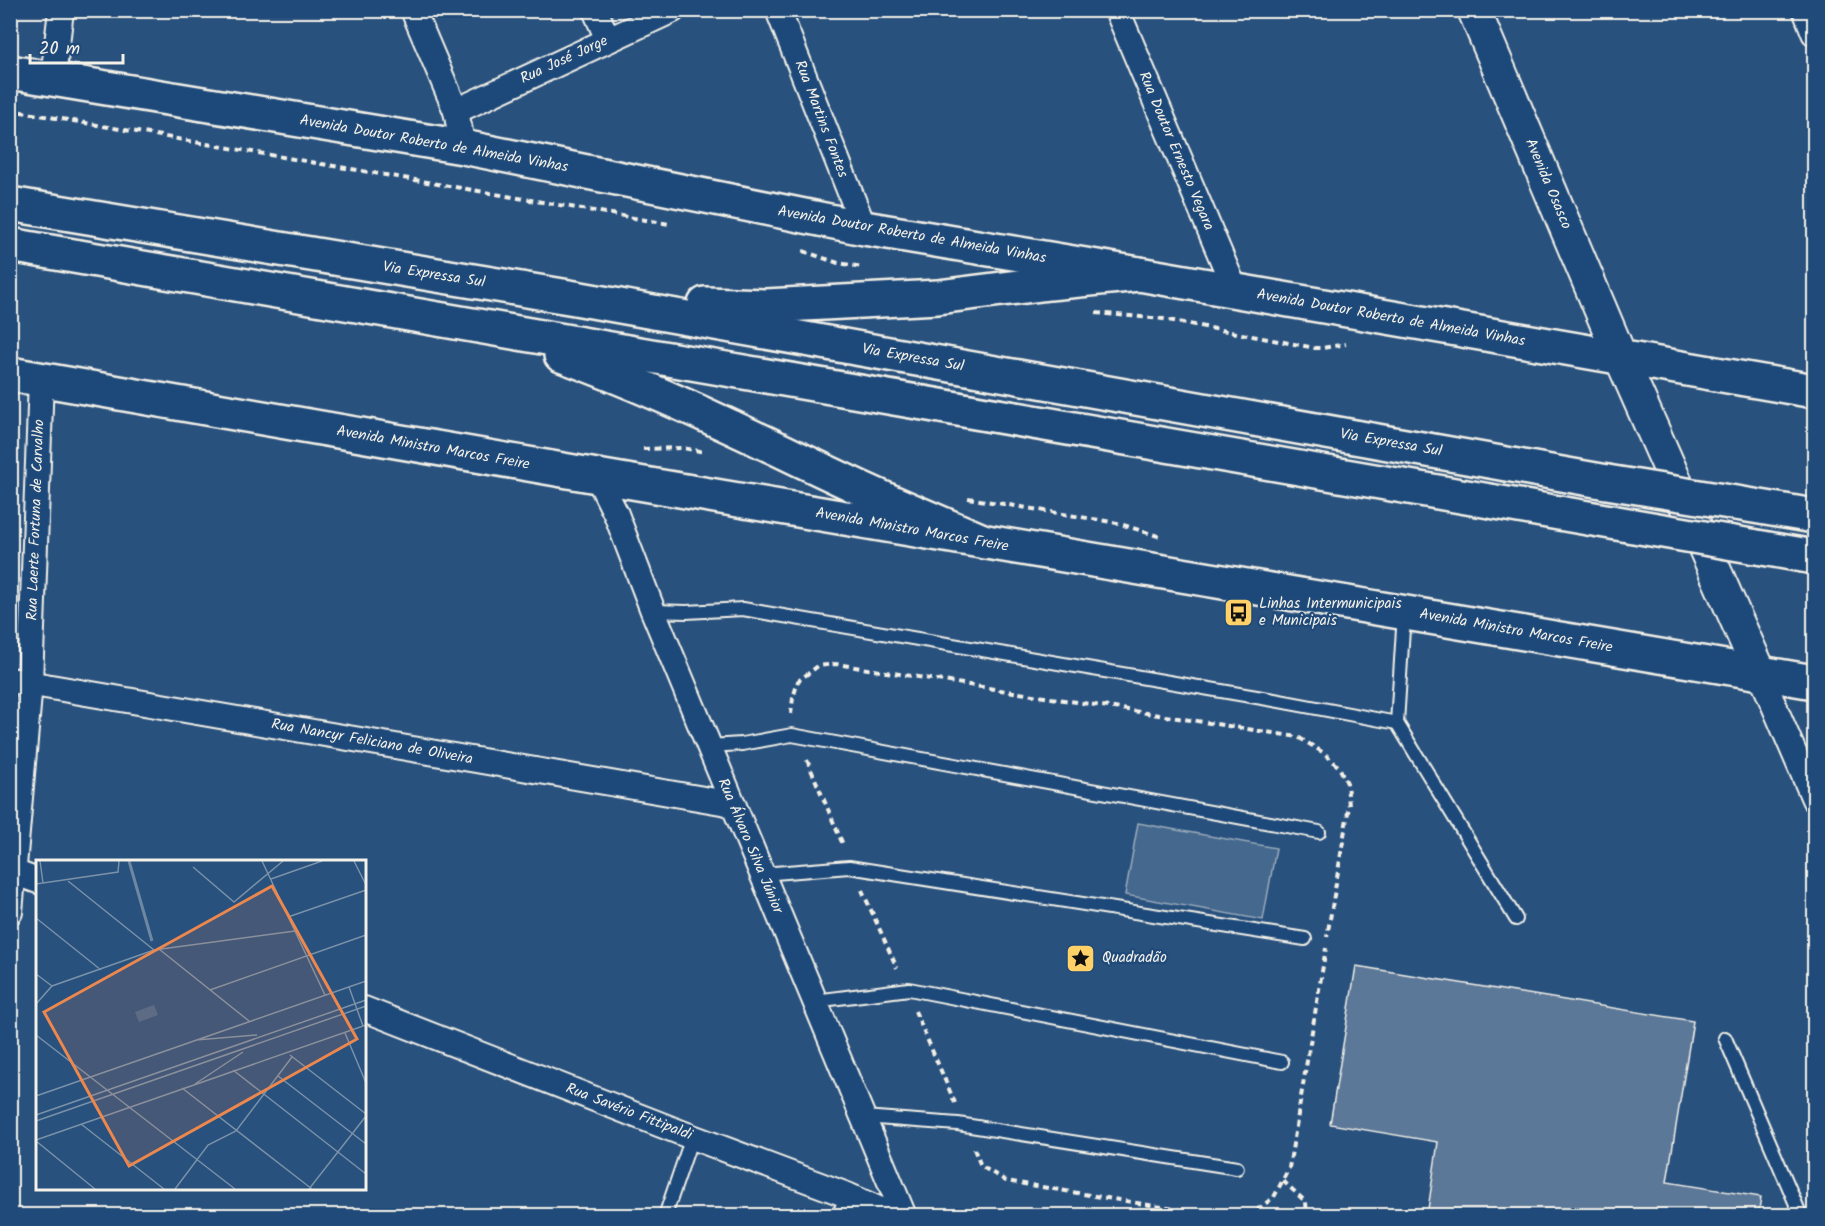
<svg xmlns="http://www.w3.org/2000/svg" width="1825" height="1226" font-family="Kalam,sans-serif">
	<rect width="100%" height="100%" fill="#28517e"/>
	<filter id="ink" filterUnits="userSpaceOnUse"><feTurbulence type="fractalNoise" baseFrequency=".0167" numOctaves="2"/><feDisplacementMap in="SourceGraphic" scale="12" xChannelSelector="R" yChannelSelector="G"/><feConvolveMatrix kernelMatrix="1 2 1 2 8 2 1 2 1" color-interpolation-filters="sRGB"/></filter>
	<g filter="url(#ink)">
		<polygon fill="#45688e" stroke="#9cacbb" stroke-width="1.5" points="1138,823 1276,848 1263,920 1125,895"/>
		<polygon fill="#5b7899" stroke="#f4f1e8" stroke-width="1.5" points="1356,966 1693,1021 1667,1182 1761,1197 1758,1216 1427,1216 1438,1142 1330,1124"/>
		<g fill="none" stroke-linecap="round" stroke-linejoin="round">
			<defs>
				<g id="service">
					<polyline points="653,611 686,612 743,609 1274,700 1397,723"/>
					<polyline points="1404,613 1397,723 1516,919"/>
					<polyline points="709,746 742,744 792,735 1319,832"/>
					<polyline points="762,874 849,867 1305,939"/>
					<polyline points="815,1001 909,989 1282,1062"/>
					<polyline points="1725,1038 1801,1216"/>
					<polyline points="863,1117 958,1124 1237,1168"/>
					<polyline points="665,1216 692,1137"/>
					<polyline points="838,1216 847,1195"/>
				</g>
				<g id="minor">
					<polyline points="413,10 456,111 463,147"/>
					<polyline points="595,10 608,40"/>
					<polyline points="778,10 864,228"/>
					<polyline points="1117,10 1236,292"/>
					<polyline points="1805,10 1814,33"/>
					<polyline points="53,78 61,10"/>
					<polyline points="456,111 673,10"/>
					<polyline points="597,476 616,514 653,611 904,1216"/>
					<polyline points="1760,673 1814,799"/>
					<polyline points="10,680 733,804"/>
					<polyline points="13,872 38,881"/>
					<polyline points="10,912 30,683 41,379"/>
					<polyline points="364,1009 692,1137 847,1195 894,1216"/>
				</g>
				<polyline id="tertiary" points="1474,10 1621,358 1760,673"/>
				<g id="secondary">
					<polyline points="10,72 463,147 864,228 1139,274 1814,391"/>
					<polyline points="10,374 597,476 1814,682"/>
				</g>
				<g id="motorway">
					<polyline points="10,204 575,298 1607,482"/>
					<polyline points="10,245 1634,526"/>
					<polyline points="705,304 766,306 938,297 1049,283 1139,274"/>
					<path d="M561 355C666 393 766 444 867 491 906 509 946 525 985 542"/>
					<polyline points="1736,503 1814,516"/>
					<polyline points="1751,546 1814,557"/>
				</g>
			</defs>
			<use href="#service" stroke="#f4f1e8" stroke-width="16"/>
			<use href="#minor" stroke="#f4f1e8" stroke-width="28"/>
			<use href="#tertiary" stroke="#f4f1e8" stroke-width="36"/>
			<use href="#secondary" stroke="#f4f1e8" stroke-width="38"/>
			<use href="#motorway" stroke="#f4f1e8" stroke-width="38"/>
			<g stroke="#f4f1e8" stroke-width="4" stroke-dasharray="6 4.5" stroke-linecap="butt">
				<polyline points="10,110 669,224"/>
				<polyline points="803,251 838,263 862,267"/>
				<polyline points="1096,313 1163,319 1315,348 1323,348 1346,344"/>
				<polyline points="643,449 683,448 705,452"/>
				<polyline points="968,498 1117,523 1161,537"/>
				<polyline points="791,714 793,698 798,681 818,666 836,664 1298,737 1324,753 1339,767 1347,783 1349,806 1327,937"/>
				<polyline points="807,760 844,847"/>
				<polyline points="862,890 897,968"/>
				<polyline points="915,1011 955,1103"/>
				<polyline points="974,1149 981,1166 1006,1181 1215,1216"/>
				<polyline points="1283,1181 1306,1202 1307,1216"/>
				<polyline points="1249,1216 1274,1197 1289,1168 1326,948"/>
			</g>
			<use href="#service" stroke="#1f4a7a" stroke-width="12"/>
			<use href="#minor" stroke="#1f4a7a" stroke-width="24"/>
			<use href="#tertiary" stroke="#1f4a7a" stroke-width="32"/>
			<use href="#secondary" stroke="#1f4a7a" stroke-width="33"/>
			<use href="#motorway" stroke="#1f4a7a" stroke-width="33"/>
			<defs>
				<g id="motorway-bridge">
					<polyline points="1607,482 1736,503"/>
					<polyline points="1634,526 1751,546"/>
				</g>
			</defs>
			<use href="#motorway-bridge" stroke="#f4f1e8" stroke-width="38" stroke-linecap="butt"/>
			<use href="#motorway-bridge" stroke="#1f4a7a" stroke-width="33"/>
		</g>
	</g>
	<defs>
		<symbol id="bus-square" viewBox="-11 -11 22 22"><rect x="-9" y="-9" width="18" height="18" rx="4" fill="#ffd166" stroke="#1f4a7a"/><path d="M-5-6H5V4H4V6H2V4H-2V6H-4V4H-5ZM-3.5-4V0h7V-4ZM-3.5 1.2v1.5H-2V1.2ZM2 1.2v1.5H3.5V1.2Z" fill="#111"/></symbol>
		<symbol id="sight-square" viewBox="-11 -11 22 22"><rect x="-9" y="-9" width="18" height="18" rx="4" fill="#ffd166" stroke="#1f4a7a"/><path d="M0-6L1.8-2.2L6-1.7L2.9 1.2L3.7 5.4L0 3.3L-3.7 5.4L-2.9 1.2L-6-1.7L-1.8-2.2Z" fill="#111"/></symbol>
	</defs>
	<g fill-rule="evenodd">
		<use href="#bus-square" x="1222" y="596" width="33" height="33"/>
		<use href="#sight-square" x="1064" y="942" width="33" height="33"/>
	</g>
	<g text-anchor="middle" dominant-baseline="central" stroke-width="4.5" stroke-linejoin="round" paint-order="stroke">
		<g font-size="15" fill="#f4f1e8" stroke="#1f4a7a">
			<text transform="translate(564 60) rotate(-25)">Rua José Jorge</text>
			<text transform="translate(821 119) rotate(69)">Rua Martins Fontes</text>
			<text transform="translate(434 144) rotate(10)">Avenida Doutor Roberto de Almeida Vinhas</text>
			<text transform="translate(1176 151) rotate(67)">Rua Doutor Ernesto Vegara</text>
			<text transform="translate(1548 184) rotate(67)">Avenida Osasco</text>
			<text transform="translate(912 235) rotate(10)">Avenida Doutor Roberto de Almeida Vinhas</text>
			<text transform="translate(434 275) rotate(9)">Via Expressa Sul</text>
			<text transform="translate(1391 318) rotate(10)">Avenida Doutor Roberto de Almeida Vinhas</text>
			<text transform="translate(913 358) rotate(10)">Via Expressa Sul</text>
			<text transform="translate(1391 443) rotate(10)">Via Expressa Sul</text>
			<text transform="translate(433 448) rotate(10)">Avenida Ministro Marcos Freire</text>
			<text transform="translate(36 520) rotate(-88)">Rua Laerte Fortuna de Carvalho</text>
			<text transform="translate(912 530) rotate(10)">Avenida Ministro Marcos Freire</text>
			<text transform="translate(1516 631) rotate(10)">Avenida Ministro Marcos Freire</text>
			<text transform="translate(372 742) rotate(10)">Rua Nancyr Feliciano de Oliveira</text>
			<text transform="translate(750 846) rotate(67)">Rua Álvaro Silva Júnior</text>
			<text transform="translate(629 1112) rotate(21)">Rua Savério Fittipaldi</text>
		</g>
		<g font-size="15" fill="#f4f1e8" stroke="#1f4a7a" text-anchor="start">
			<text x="1259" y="604">Linhas Intermunicipais<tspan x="1259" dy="17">e Municipais</tspan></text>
			<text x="1102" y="958">Quadradão</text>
		</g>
	</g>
	<g transform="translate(36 860)">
		<rect width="330" height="330" fill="#28517e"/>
		<path d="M118 145 122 155 103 162 99 152Z" fill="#45688e"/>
		<path fill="none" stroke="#6e88a2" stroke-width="3" d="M93 1 116 81"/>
		<path fill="none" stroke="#7a91a8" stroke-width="1.5" d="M4 1 7 23M226 1 289 135M318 1 330 25M157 7 198 42 247 1M235 19 286 1M32 21 118 90M0 24 82 12 83 1M252 57 330 30M0 58 65 110M123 89 213 161M0 114 16 126M313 127 327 166M174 130 330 75M0 144 16 126 118 90 259 71M309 173 330 223M0 175 199 329M160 180 221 175M254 195 330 254M197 210 330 314M242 216 330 284M159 224 207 192M146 228 276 329M0 236 330 121M0 255 330 140M0 261 330 146M45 264 128 329M0 280 330 165M0 281 59 329M139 329 172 285 200 271 256 197M273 329 330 256"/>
		<path fill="#ec874e" fill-opacity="0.15" stroke="#ec874e" stroke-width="3" d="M236 26 321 179 93 306 8 152Z"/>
		<rect width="330" height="330" fill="none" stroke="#f4f1e8" stroke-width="3"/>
	</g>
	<rect width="1825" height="1226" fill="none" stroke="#1f4a7a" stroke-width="36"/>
	<rect x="18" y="18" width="1789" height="1190" fill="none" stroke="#f4f1e8" stroke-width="2" filter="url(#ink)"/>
	<path d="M30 54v9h93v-9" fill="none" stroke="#f4f1e8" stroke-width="3"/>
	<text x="39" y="54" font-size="18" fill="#f4f1e8" stroke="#1f4a7a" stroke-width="4.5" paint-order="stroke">20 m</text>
</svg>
